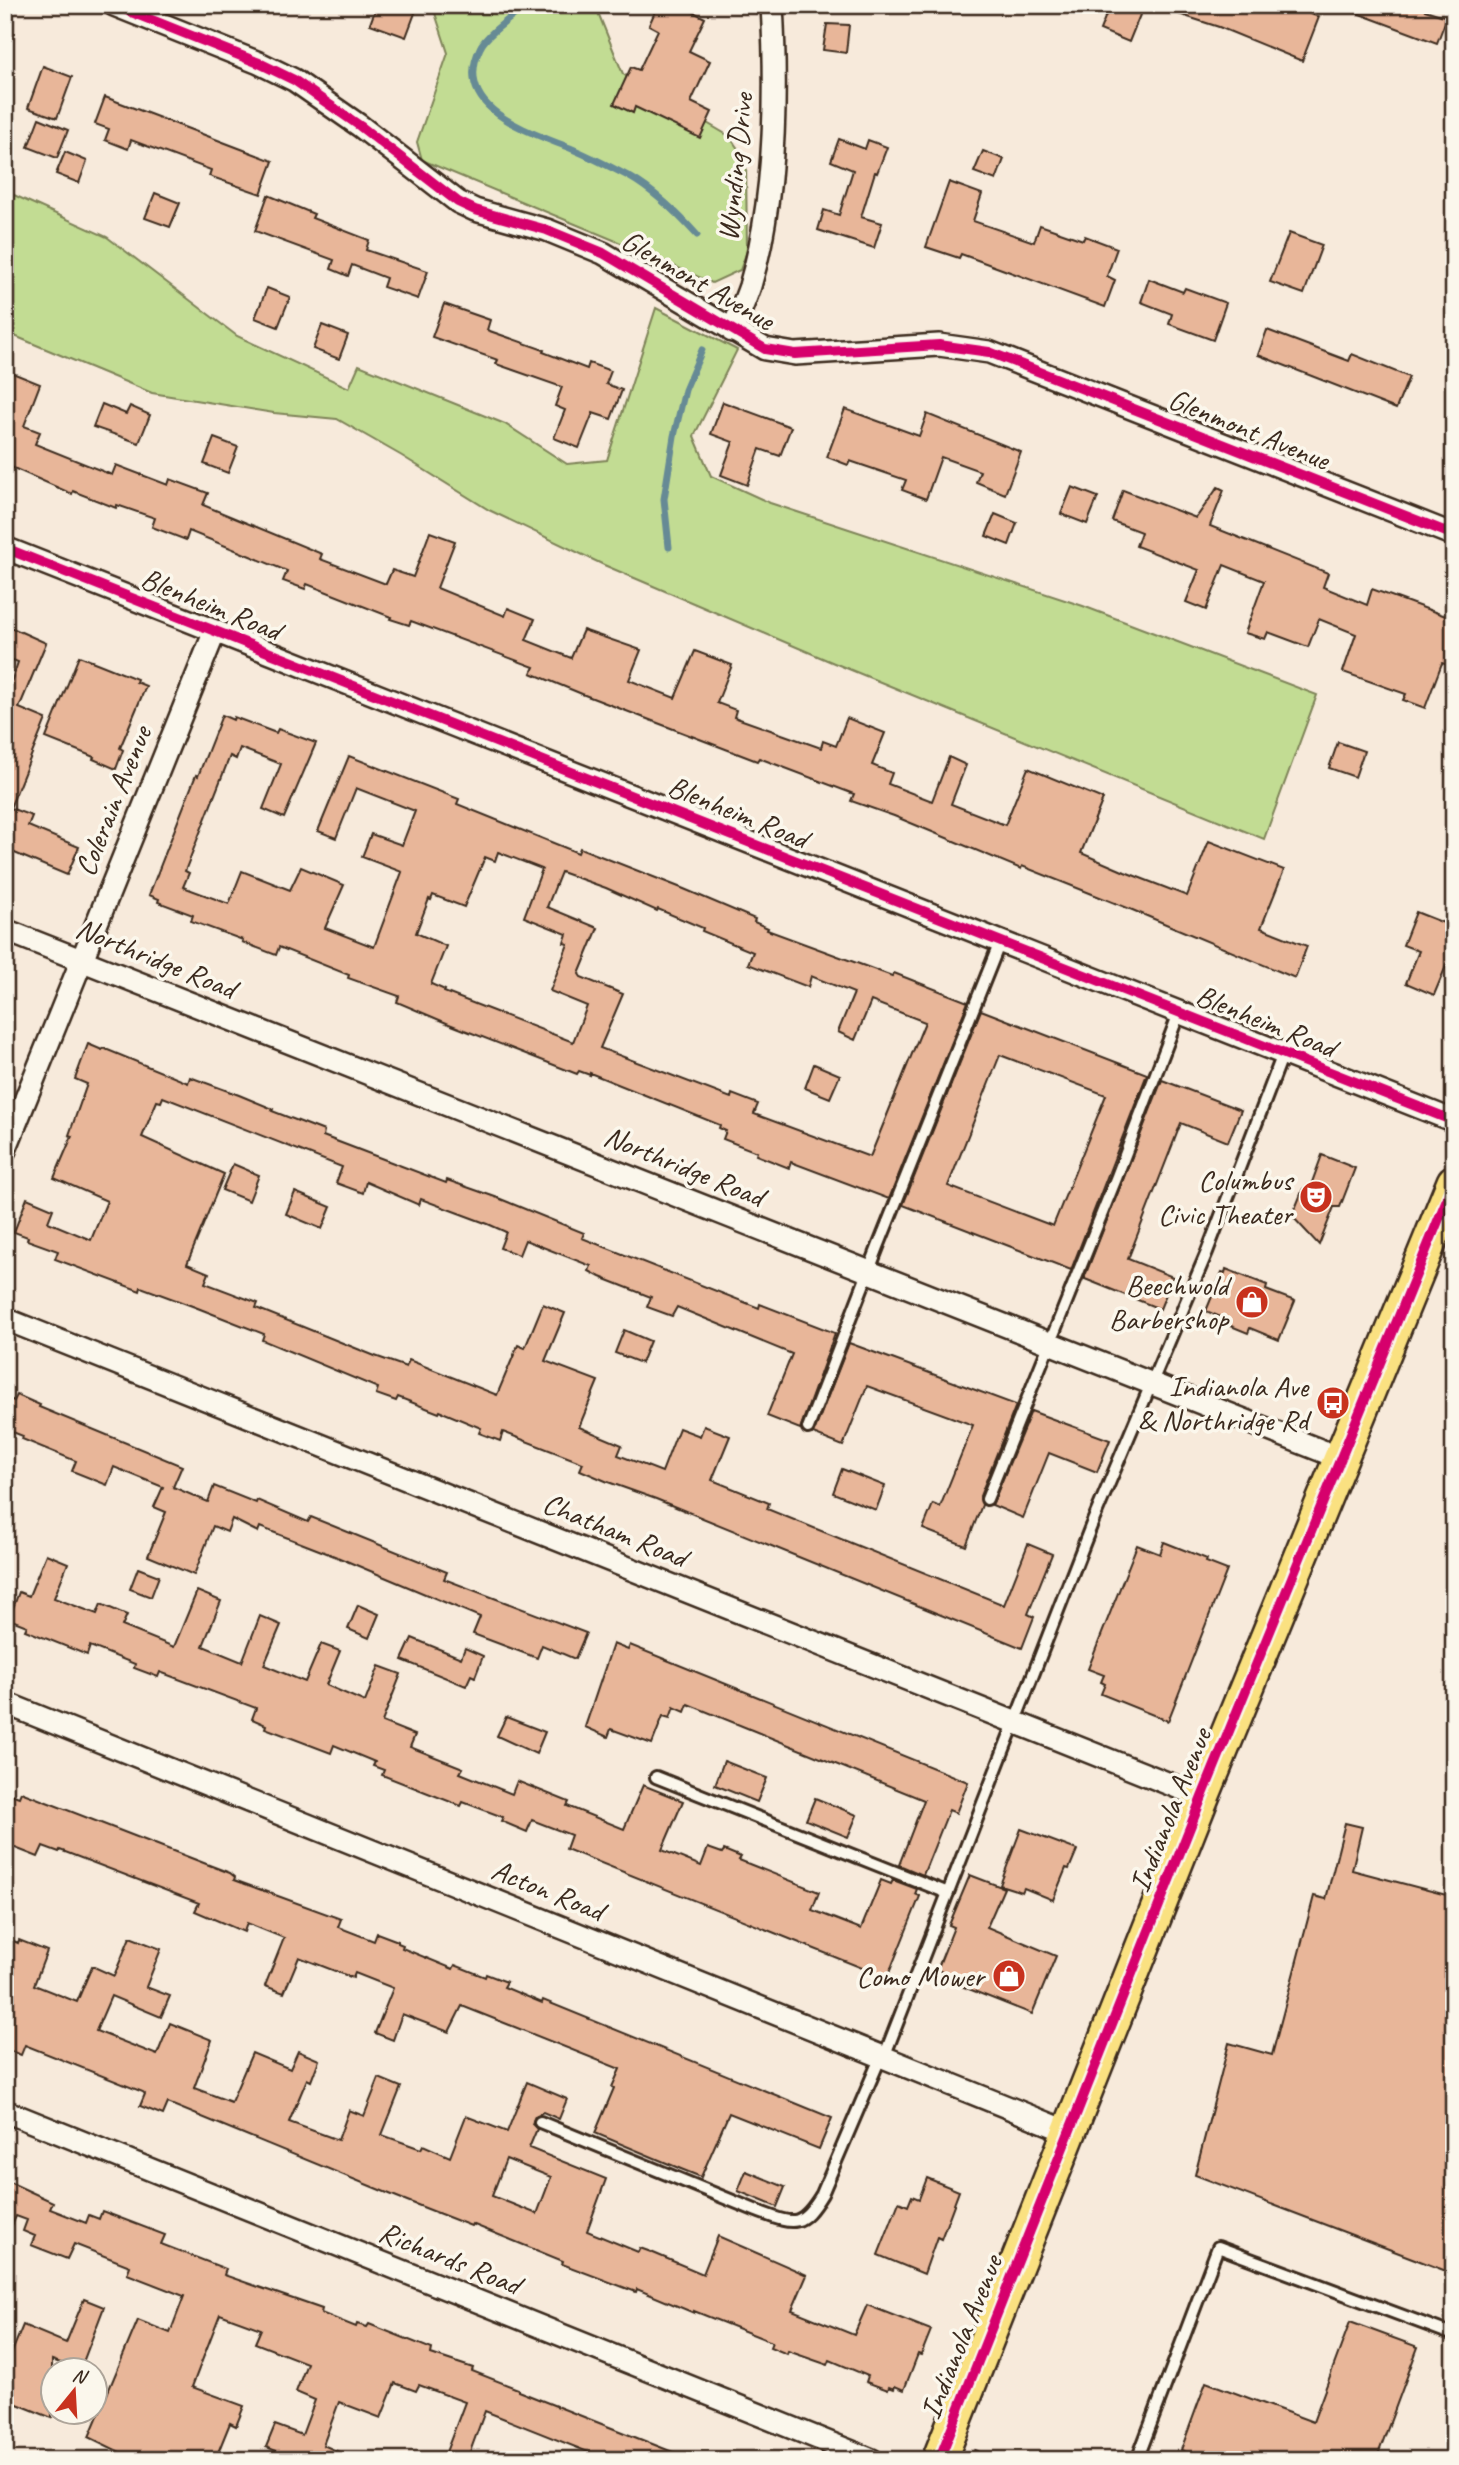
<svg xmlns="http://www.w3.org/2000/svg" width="1459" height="2465" font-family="Caveat,sans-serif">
	<rect width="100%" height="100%" fill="#f7eadb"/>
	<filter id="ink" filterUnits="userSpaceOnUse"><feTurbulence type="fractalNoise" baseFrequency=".0143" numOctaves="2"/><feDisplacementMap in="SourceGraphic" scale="14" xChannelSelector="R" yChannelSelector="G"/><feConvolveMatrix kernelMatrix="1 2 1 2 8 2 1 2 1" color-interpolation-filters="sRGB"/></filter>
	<g filter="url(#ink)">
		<g fill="#c2dc93" stroke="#7e8358" stroke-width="2">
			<polygon points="430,5 595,5 623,74 729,136 746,160 747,251 740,270 712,283 640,251 422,160 417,142 448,53 434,10"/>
			<polygon points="5,191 107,237 237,336 349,388 359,365 505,424 567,464 607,460 656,308 737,350 694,436 711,476 770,503 1083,606 1317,695 1264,839 834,663 604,565 489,510 402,456 337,419 274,413 152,393 5,332"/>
		</g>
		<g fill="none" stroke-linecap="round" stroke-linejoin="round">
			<g stroke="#668a95" stroke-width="7">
				<path d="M527 5C515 15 486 34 480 48 451 109 528 131 570 148 589 156 609 166 628 176 655 191 677 213 697 235"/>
				<polyline points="669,547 664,499 674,436 685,390 702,350"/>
			</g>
		</g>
		<g fill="#e8b699" stroke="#3b2a1e" stroke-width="2" fill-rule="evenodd">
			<polygon points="377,5 418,5 406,37 370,24"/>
			<polygon points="658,5 680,5 705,18 689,51 710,61 691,102 712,112 700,138 635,107 633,113 614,104 631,67 639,70 658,30 649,25"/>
			<polygon points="1110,5 1144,5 1129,42 1100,30"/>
			<polygon points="1163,5 1287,5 1319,17 1302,61 1219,27 1163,9"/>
			<polygon points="1341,5 1427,5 1425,10 1447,17 1437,43 1341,7"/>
			<polygon points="827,24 849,25 846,53 823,50"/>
			<polygon points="43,66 72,77 57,118 28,108"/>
			<polygon points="105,97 273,161 261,194 209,176 211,170 131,140 128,149 105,140 109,129 95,124"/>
			<polygon points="39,118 68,130 57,158 28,147"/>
			<polygon points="839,139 865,149 868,140 887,147 877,173 875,172 861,217 882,223 874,248 818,230 824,210 839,215 853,170 831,161"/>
			<polygon points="983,151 1004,159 996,180 974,172"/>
			<polygon points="65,152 87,161 79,183 56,174"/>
			<polygon points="949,182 982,194 973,221 1034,242 1040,225 1083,240 1085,236 1117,248 1107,276 1115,280 1105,307 961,254 959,258 926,247"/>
			<polygon points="155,193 180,203 170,227 145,218"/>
			<polygon points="268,195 314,214 312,218 369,240 366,250 428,271 418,299 383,287 386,278 352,265 348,276 331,269 334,260 255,231"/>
			<polygon points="1289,233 1322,245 1304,294 1270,282"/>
			<polygon points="1149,279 1183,292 1185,288 1226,303 1213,340 1169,324 1172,314 1141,302"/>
			<polygon points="267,288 290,297 278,327 255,318"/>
			<polygon points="444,304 490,320 487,330 544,350 543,352 587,369 589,363 611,371 606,384 622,390 611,419 593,413 579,448 554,438 565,410 555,406 562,387 496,364 498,360 432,337"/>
			<polygon points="322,325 348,335 339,359 313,349"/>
			<polygon points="1267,330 1349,361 1352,354 1409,377 1396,409 1258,355"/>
			<polygon points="5,370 40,384 24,426 40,432 35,444 112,475 116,465 168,485 170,479 208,493 203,505 322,554 320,559 386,584 392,570 413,577 430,532 455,541 437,588 505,616 508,608 535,619 526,640 571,658 583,630 641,650 629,680 675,698 695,651 732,665 717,703 736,710 734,717 821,748 823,741 836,746 847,718 885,733 872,765 892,773 888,784 932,801 949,757 966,765 951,804 1005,825 1028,768 1103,799 1081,853 1125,872 1187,896 1209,841 1284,870 1261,928 1307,946 1295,978 1130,909 1022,866 1021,869 894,816 851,801 854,794 759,758 757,761 582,694 531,673 534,667 411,621 409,625 390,619 391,617 307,584 305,589 283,581 287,571 189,531 186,540 152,527 155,518 117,505 116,508 73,491 72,494 9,466 5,471"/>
			<polygon points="723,402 791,427 780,456 760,449 747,485 721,475 733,442 711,434"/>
			<polygon points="102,404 126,414 130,406 150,415 139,443 93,427"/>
			<polygon points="845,409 919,436 927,414 1021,452 1005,494 976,482 980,471 941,457 926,499 902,490 906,480 850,461 848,465 827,457"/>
			<polygon points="214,438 238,447 228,473 204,464"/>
			<polygon points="1072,487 1098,497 1087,524 1061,514"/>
			<polygon points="1218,487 1224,490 1210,526 1328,573 1323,587 1367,605 1372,589 1454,619 1454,667 1442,663 1425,708 1403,700 1406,694 1343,672 1356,634 1319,619 1308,647 1268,632 1265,639 1245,633 1264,581 1224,565 1206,610 1186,602 1199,570 1136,546 1141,532 1112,521 1123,490 1196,518"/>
			<polygon points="995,514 1017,523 1009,545 986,536"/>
			<polygon points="10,627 46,643 19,708 46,719 10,808 32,816 28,826 79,847 67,875 5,849 5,700 18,662 5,657 5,639"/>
			<polygon points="79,656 137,679 136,682 146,686 120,748 123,750 116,769 93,759 94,757 46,738"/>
			<path d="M222 715 233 720 234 717 276 733 278 729 316 743 284 818 263 809 281 764 240 748 236 759 230 756 185 871 189 873 183 887 229 904 242 871 290 890 301 867 344 885 325 928 374 947 402 872 362 857 371 834 402 845 415 811 356 788 336 838 318 831 349 756 459 799 457 804 578 853 580 848 684 889 755 919 754 922 768 928 767 930 892 976 894 973 968 1002 889 1199 791 1162 789 1168 756 1155 757 1152 723 1139 726 1131 719 1128 720 1125 590 1073V1075L579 1071 577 1074 449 1024 397 1002 399 996 348 978 349 975 279 947 276 955 242 942 243 940 191 921 193 915 158 902 159 899 149 895 196 775 198 776ZM498 852 542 869 524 917 567 934 564 943 568 944 550 991 587 1006 573 1042 444 992 445 990 431 984 446 946 416 933 429 899 431 900 433 895 464 907 485 857 495 861ZM561 872 606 888 657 911 658 909 703 928 702 931 753 952 748 964 808 987 811 976 854 993 838 1032 855 1040 871 1001 925 1022 870 1157 754 1114 758 1104 732 1094 731 1098 600 1048 623 994 581 977 579 974 598 928 547 907Z"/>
			<polygon points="1338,742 1364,751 1355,777 1329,768"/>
			<polygon points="1416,912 1454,927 1454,947 1434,995 1406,983 1419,951 1403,945"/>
			<path d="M981 1010 1147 1074 1071 1270 903 1205ZM1000 1055 1106 1095 1053 1226 948 1186Z"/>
			<polygon points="88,1044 102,1050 103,1048 188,1083 190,1077 239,1095 273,1109 272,1111 324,1131 323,1136 446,1183 447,1180 498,1198 584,1233 582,1238 759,1308 760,1304 835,1333 800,1429 767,1416 792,1354 677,1307 672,1316 647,1307 651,1297 600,1277 589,1271 591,1266 525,1240 519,1255 500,1248 506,1232 488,1224 421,1199 419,1205 366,1182 363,1193 336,1183 342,1167 163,1097 161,1102 157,1101 142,1137 224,1174 187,1264 209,1273 205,1283 258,1303 256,1308 375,1356 406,1367 409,1360 497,1395 518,1345 525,1348 543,1304 565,1313 545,1361 598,1381 579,1427 622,1445 618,1455 662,1472 679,1428 700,1436 704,1426 730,1436 712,1480 769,1503 767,1509 1004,1605 1028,1544 1052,1554 1028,1614 1034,1617 1022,1648 656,1499 608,1482 580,1470 583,1463 503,1432 500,1441 479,1433 481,1428 440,1411 439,1413 398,1397 396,1401 376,1394 378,1388 262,1340 264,1334 195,1307 141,1287 140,1291 55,1259 58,1251 27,1240 28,1237 14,1232 27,1198 53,1209 48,1222 91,1240 107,1201 54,1178 72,1136 69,1135 87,1084 75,1079"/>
			<polygon points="814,1064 840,1075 830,1098 805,1088"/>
			<polygon points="1162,1080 1241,1110 1228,1142 1181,1123 1128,1259 1173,1277 1160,1309 1085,1279 1085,1276"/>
			<polygon points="1322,1155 1355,1168 1340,1207 1334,1207 1319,1245 1292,1216 1303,1189 1311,1185"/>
			<polygon points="233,1164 259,1175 249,1201 222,1190"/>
			<polygon points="295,1192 331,1207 322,1229 286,1214"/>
			<polygon points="1226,1269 1267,1285 1266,1290 1295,1301 1279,1340 1250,1328 1248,1333 1226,1324 1228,1320 1206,1311 1222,1272 1225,1273"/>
			<polygon points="624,1330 650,1341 641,1363 615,1353"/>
			<polygon points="849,1343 1016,1405 980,1496 982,1505 966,1546 923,1529 933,1504 940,1507 973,1425 867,1386 843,1446 813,1434"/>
			<polygon points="17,1395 40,1405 39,1407 182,1466 173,1487 208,1502 214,1486 256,1503 257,1500 308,1522 311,1517 447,1572 444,1579 586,1633 575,1659 542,1645 537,1658 473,1634 480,1617 337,1557 260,1527 258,1532 232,1519 227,1532 213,1526 194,1575 148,1556 166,1512 154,1507 163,1487 114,1467 107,1485 72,1471 76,1461 22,1439 23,1436 5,1429 5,1397 14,1401"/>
			<polygon points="1031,1411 1110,1440 1097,1472 1049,1453 1023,1518 992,1505"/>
			<polygon points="842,1469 885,1486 876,1510 833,1493"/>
			<polygon points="1164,1542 1207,1559 1206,1562 1227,1570 1168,1721 1101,1694 1105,1684 1101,1682 1104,1675 1088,1669 1137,1545 1160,1554"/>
			<polygon points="46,1554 68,1563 54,1598 97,1614 101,1604 127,1615 122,1626 174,1647 197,1591 221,1601 203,1646 242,1662 260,1616 281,1625 264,1665 305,1682 321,1644 340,1651 326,1685 365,1702 379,1666 401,1674 382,1722 415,1735 410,1747 463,1768 460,1773 512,1794 517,1781 569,1802 567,1806 624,1829 643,1785 683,1801 662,1850 701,1866 708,1848 722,1853 724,1850 741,1857 739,1860 819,1892 812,1910 861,1929 881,1880 891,1884 893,1880 917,1889 915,1894 920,1896 887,1978 566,1849 571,1835 532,1820 527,1832 501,1821 503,1817 463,1802 461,1806 382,1775 384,1770 373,1766 375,1762 334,1745 331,1753 265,1728 266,1725 252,1719 256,1708 160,1672 158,1677 134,1668 135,1664 90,1646 87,1655 25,1630 27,1626 9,1619 19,1592 29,1596"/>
			<polygon points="138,1568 159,1576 151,1597 130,1589"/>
			<polygon points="358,1605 379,1614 369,1638 348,1629"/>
			<polygon points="412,1638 461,1658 465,1648 483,1656 475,1677 471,1675 466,1686 402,1660"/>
			<polygon points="613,1644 628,1650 630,1645 968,1782 956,1813 949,1810 923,1875 899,1865 924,1800 688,1704 685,1712 674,1707 670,1718 663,1716 652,1744 611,1729 608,1737 585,1727"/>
			<polygon points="506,1717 545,1732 536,1754 497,1736"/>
			<polygon points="724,1761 767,1778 757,1802 715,1785"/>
			<polygon points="5,1792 19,1797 21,1792 209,1865 230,1873 235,1877 234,1880 341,1919 338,1927 374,1941 377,1933 398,1941 398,1943 403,1945 402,1948 453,1969 455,1965 485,1977 486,1974 507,1982 504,1987 542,2003 543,2000 832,2118 819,2149 729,2113 701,2177 681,2169 595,2133 614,2088 612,2087 620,2069 462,2006 449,2032 402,2014 393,2040 375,2033 393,1988 355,1973 353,1978 299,1957 284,1993 265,1986 284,1938 247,1923 244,1932 195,1911 199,1903 60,1850 59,1852 43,1846 38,1857 5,1844"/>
			<polygon points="815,1798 857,1815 848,1837 806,1820"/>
			<polygon points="1345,1823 1362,1827 1352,1870 1454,1897 1454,2274 1195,2175 1229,2043 1272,2055 1314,1896 1326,1899"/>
			<polygon points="1021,1829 1077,1850 1069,1869 1066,1868 1053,1900 1024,1888 1022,1892 1000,1885"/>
			<polygon points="970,1875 1004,1888 987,1927 1056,1956 1032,2014 956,1984 959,1978 937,1970 954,1927 949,1925"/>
			<path d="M5 1937 18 1943 19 1940 47 1951 34 1985 77 2002 92 1966 114 1976 130 1937 161 1949 146 1987 170 1996 161 2017 111 1996 96 2031 157 2055 170 2023 212 2040 194 2088 231 2102 252 2053 290 2069 298 2051 319 2060 311 2081 307 2079 289 2122 338 2140 349 2110 364 2116 379 2078 401 2087 382 2135 421 2149 423 2145 450 2157 466 2116 507 2132 527 2082 567 2099 559 2119 543 2112 535 2116 532 2124 537 2129 529 2148 606 2179 587 2231 638 2252 640 2248 651 2252 703 2274 718 2236 807 2275 792 2310 854 2335 867 2305 931 2330 921 2355 918 2354 904 2390 895 2386 894 2389 889 2387 888 2390 866 2382 868 2376 830 2360 828 2365 788 2351 787 2354 770 2347 772 2342 694 2311V2313L637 2289 636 2292 562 2264 563 2261 472 2224 471 2226 397 2197 168 2103 163 2115 140 2106 145 2094 143 2092 25 2045 21 2055 5 2049ZM506 2159 551 2177 537 2214 492 2196Z"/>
			<polygon points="746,2171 785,2187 777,2207 738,2191"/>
			<polygon points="927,2178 959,2191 941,2239 937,2237 924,2274 878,2255 899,2202 908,2206 912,2196 919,2199"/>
			<polygon points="5,2180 53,2202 50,2209 86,2223 89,2215 99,2219 102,2211 165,2235 161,2244 226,2269 224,2275 322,2309 321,2313 356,2327 357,2324 367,2327 369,2324 432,2349 431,2354 473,2368 472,2371 518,2389 518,2391 693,2460 608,2460 485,2411 467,2460 443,2460 465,2402 419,2385 416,2391 395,2383 381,2418 339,2402 323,2445 357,2460 299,2460 266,2447 275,2425 302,2435 315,2400 296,2392 307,2363 255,2343 261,2329 220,2314 192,2387 244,2406 236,2426 230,2423 215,2460 136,2460 89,2437 138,2320 170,2333 184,2296 127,2274 130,2266 74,2244 67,2259 31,2245 35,2236 23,2231 27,2220 16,2216 5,2241"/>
			<polygon points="84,2299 104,2307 80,2370 52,2360 52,2418 5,2399 5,2369 23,2325 66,2343"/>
			<polygon points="1350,2322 1418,2347 1376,2460 1207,2460 1181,2450 1206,2382 1313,2422"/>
		</g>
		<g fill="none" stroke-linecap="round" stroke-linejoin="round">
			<defs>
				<g id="service">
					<polyline points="808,1428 878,1247 1000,942"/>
					<polyline points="987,1499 1117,1176 1179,1013"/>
					<polyline points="656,1777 948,1893"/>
					<polyline points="884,2057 1091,1526 1207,1252 1283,1054"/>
					<path d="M540 2122 757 2211C793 2224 800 2230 822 2194L881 2056"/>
					<polyline points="1137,2460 1218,2247 1454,2335"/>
				</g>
				<g id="minor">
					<polyline points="114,5 259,63 294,80 360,126 458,202 475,210 547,230 603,253 765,349 795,354 939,345 989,352 1454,535"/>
					<path d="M732 331C738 316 745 301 750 286 776 199 777 95 772 5"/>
					<polyline points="5,548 1454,1121"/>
					<polyline points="5,930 1340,1458"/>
					<polyline points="5,1150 215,631"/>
					<polyline points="5,1319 1202,1797"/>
					<polyline points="5,1703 1069,2132"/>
					<polyline points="5,2111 872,2460"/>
				</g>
				<polyline id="primary" points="939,2460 1202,1797 1454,1182"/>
			</defs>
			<use href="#service" stroke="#3b2a1e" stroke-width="16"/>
			<use href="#minor" stroke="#3b2a1e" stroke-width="26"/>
			<use href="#primary" stroke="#3b2a1e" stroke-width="38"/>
			<polyline stroke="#3b2a1e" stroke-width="4.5" stroke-dasharray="5 5" stroke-linecap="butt" points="973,2451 979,2453 978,2460"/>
			<use href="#service" stroke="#fbf7ec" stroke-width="10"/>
			<use href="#minor" stroke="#fbf7ec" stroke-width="21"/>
			<use href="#primary" stroke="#fae181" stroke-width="33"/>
			<defs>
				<g id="cycleway">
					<polyline points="114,5 259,63 294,80 360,126 458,202 475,210 547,230 603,253 765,349 795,354 939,345 989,352 1454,535"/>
					<polyline points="5,548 1454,1121"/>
					<polyline points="939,2460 1202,1797 1454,1182"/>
				</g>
			</defs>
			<use href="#cycleway" stroke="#fbf7ec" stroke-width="15"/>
			<use href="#cycleway" stroke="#d6006c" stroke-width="10"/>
		</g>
	</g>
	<defs>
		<symbol id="theatre-disc" viewBox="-11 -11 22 22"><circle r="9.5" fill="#c8321e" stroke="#fbf7ec"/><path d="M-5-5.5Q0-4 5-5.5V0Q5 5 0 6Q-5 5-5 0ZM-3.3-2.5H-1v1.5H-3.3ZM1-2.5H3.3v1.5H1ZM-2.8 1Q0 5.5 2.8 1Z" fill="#fff"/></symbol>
		<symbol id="shop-disc" viewBox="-11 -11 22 22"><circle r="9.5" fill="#c8321e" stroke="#fbf7ec"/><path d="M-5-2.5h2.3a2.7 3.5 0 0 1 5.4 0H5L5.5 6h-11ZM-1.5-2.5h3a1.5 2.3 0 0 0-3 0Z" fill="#fff"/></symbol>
		<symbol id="bus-disc" viewBox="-11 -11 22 22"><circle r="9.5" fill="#c8321e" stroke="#fbf7ec"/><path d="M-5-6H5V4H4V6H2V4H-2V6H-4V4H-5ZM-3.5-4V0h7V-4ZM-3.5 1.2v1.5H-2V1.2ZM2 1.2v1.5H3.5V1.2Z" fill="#fff"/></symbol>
	</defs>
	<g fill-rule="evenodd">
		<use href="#theatre-disc" x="1297" y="1178" width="38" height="38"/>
		<use href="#shop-disc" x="1233" y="1283" width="38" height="38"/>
		<use href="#bus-disc" x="1314" y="1384" width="38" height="38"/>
		<use href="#shop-disc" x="990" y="1957" width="38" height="38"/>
	</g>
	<g text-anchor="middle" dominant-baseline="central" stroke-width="7" stroke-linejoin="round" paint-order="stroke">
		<g font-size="30" fill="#3b2a1e" stroke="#fbf7ec">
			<text transform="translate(735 167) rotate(-84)">Wynding Drive</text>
			<text transform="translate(698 280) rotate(30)">Glenmont Avenue</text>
			<text transform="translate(1249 429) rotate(22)">Glenmont Avenue</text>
			<text transform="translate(211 604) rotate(22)">Blenheim Road</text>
			<text transform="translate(113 801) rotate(-68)">Colerain Avenue</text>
			<text transform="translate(738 812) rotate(22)">Blenheim Road</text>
			<text transform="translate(156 958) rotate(22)">Northridge Road</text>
			<text transform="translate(1266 1021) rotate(22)">Blenheim Road</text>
			<text transform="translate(684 1166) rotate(22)">Northridge Road</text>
			<text transform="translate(615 1530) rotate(22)">Chatham Road</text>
			<text transform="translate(1170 1810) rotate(-68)">Indianola Avenue</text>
			<text transform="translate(548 1890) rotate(22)">Acton Road</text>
			<text transform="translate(450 2258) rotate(22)">Richards Road</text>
			<text transform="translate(961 2337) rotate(-68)">Indianola Avenue</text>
		</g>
		<g font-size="30" fill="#3b2a1e" stroke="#fbf7ec" text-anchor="end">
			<text x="1292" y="1180">Columbus<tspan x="1292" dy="34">Civic Theater</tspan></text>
			<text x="1228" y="1285">Beechwold<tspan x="1228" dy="34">Barbershop</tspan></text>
			<text x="1308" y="1386">Indianola Ave<tspan x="1308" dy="34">&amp; Northridge Rd</tspan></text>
			<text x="984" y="1976">Como Mower</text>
		</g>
	</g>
	<rect width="1459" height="2465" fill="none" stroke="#fbf7ec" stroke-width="28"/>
	<rect x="14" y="14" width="1431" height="2437" fill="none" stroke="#3b2a1e" stroke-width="2.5" filter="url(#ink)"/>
	<g transform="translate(74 2391) rotate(18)"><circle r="33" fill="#fbf7ec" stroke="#aea59a" stroke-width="2"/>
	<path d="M0-5L12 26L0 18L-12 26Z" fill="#c8321e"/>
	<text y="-10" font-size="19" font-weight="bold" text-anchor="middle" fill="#3b2a1e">N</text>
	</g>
</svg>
